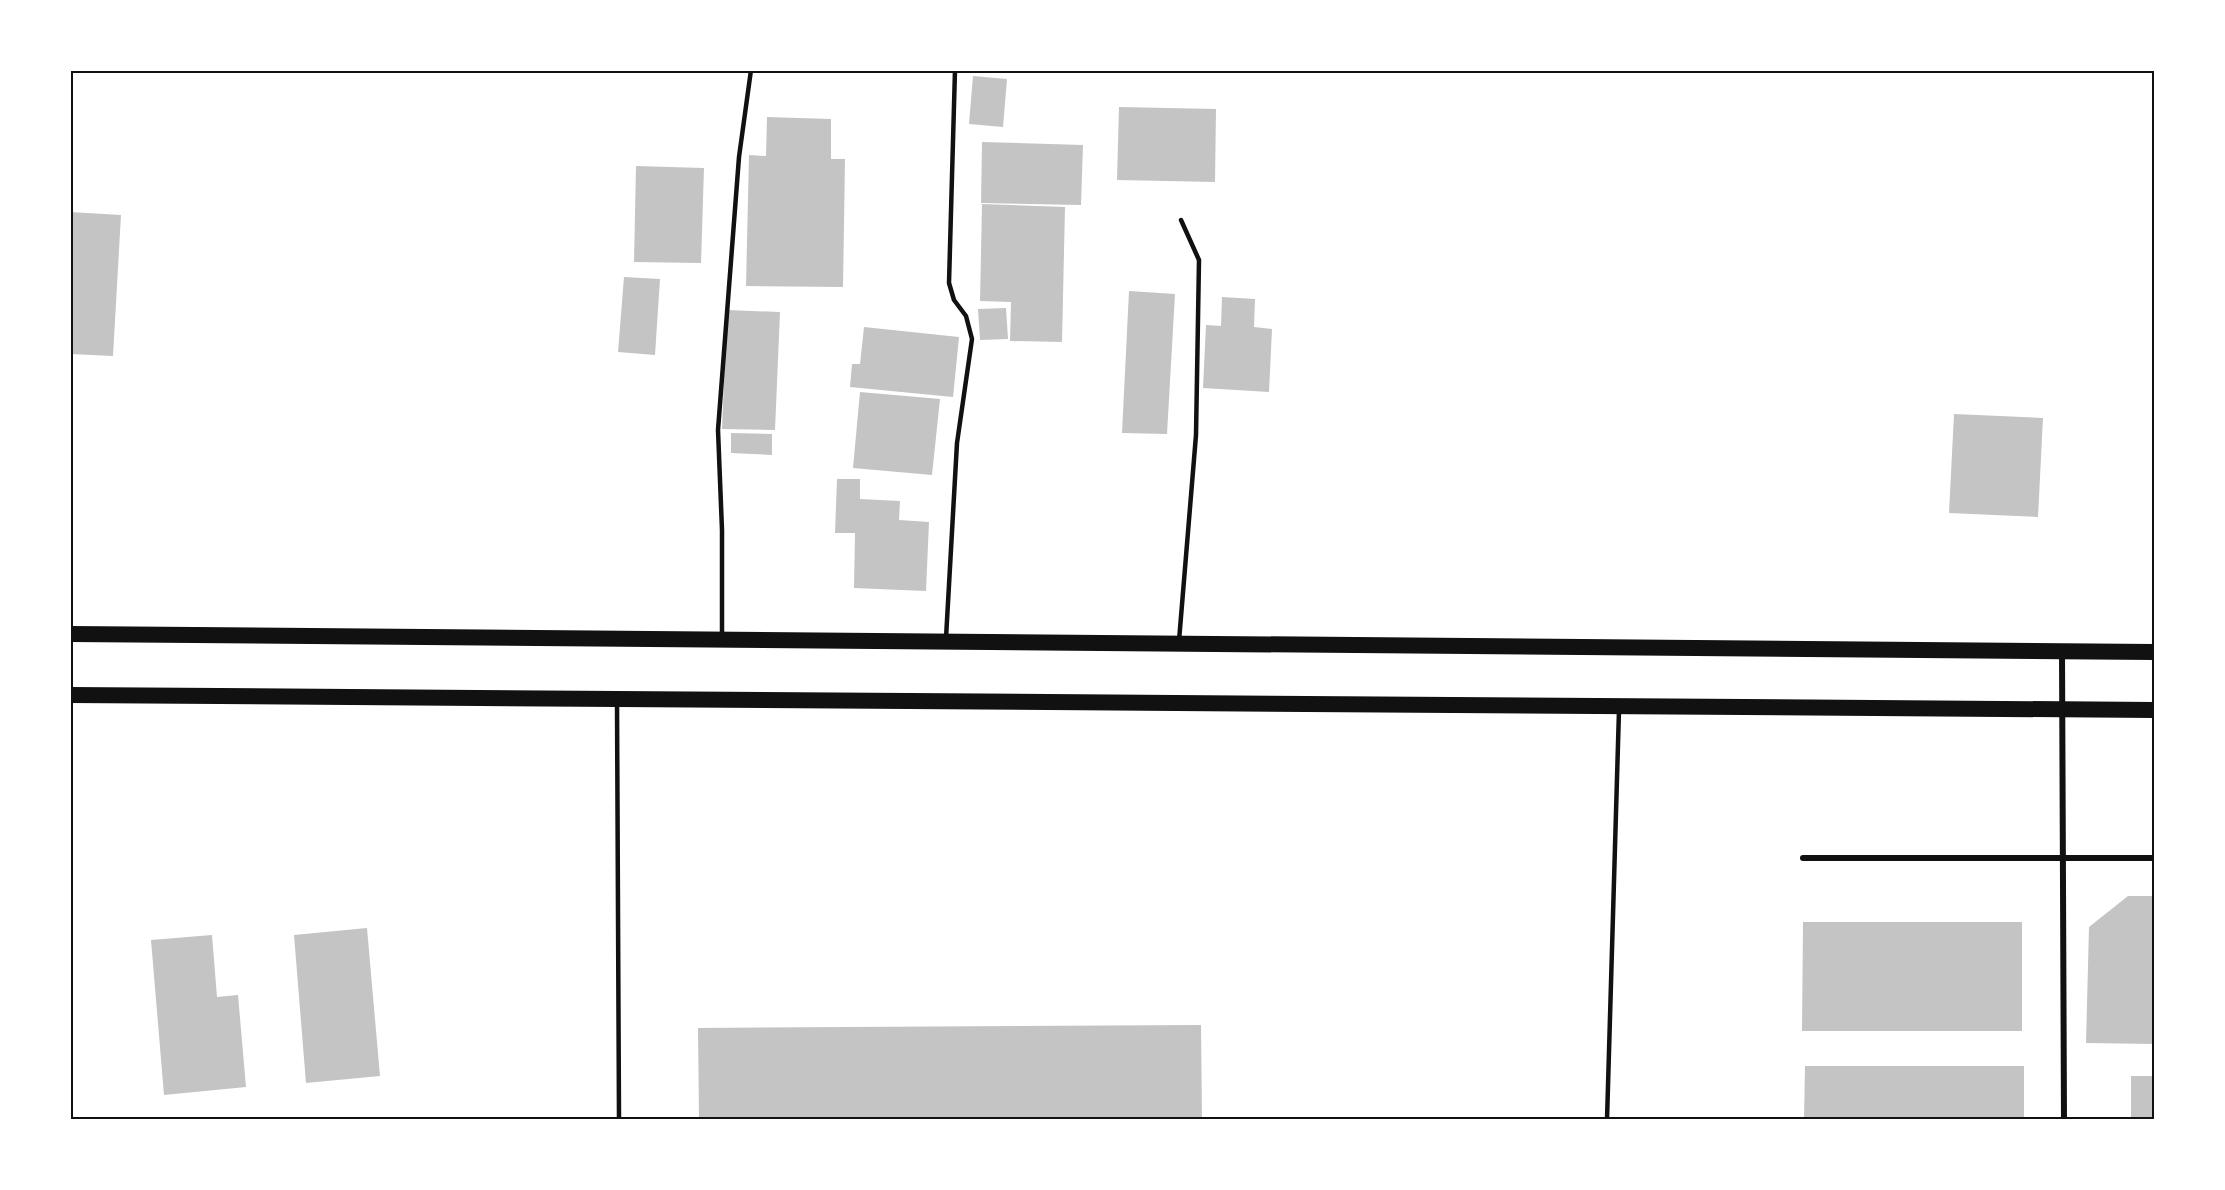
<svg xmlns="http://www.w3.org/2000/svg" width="2225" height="1190" font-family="Figtree,sans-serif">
	<rect width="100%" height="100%" fill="#fff"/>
	<g fill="#c4c4c4">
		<polygon points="973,76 1007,79 1003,127 969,124"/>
		<polygon points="1119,107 1216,109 1215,182 1117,180"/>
		<polygon points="767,117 831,119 831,159 845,159 843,287 746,286 749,155 766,156"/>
		<polygon points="982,142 1083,145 1081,205 981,203"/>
		<polygon points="636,166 704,168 701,263 634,262"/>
		<polygon points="982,204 1065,207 1062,342 1010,341 1011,302 980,301"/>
		<polygon points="70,212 121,215 113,356 70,354"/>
		<polygon points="624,277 660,279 655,355 618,352"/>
		<polygon points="1129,291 1175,294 1167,434 1122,433"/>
		<polygon points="1222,297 1255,299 1254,327 1272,329 1269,392 1203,388 1206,325 1221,326"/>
		<polygon points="1006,308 1008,339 980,340 978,309"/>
		<polygon points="727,310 780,312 775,430 722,429"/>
		<polygon points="864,327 959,337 953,397 850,387 852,364 860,364"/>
		<polygon points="860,392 940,399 932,475 853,468"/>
		<polygon points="1954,414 2043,418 2038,517 1949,513"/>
		<polygon points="731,433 772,434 772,455 731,453"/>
		<polygon points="837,479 860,479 860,499 900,501 899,520 929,522 926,591 854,588 855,533 835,533"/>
		<polygon points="2128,896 2154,896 2154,1044 2086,1043 2089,927"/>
		<polygon points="1803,922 2022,922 2022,1031 1802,1031"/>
		<polygon points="367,928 380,1076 306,1083 294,935"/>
		<polygon points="212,935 217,997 238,995 246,1087 164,1095 151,940"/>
		<polygon points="1201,1025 1202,1120 699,1120 698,1028"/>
		<polygon points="1805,1066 2024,1066 2024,1120 1804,1120"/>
		<rect x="2131" y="1076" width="23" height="44"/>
	</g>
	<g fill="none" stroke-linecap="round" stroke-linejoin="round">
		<g stroke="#111" stroke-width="4.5">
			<polyline points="722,636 722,530 718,430 739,157 751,70"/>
			<polyline points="946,638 957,443 972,339 966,316 954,300 949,283 955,70"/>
			<polyline points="1179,641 1196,435 1199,260 1181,220"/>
			<polyline points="617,702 619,1120"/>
			<polyline points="1607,1120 1619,710"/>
		</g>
		<g stroke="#111" stroke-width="6">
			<polyline points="2062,652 2064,1120"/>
			<polyline points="1803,858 2154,858"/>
		</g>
		<g stroke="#111" stroke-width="16">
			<polyline points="70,634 2154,652"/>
			<polyline points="70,695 2154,710"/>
		</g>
	</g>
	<rect width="2225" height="1190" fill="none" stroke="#ffffff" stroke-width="144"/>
	<rect x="72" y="72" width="2081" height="1046" fill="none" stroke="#111" stroke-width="2"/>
</svg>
